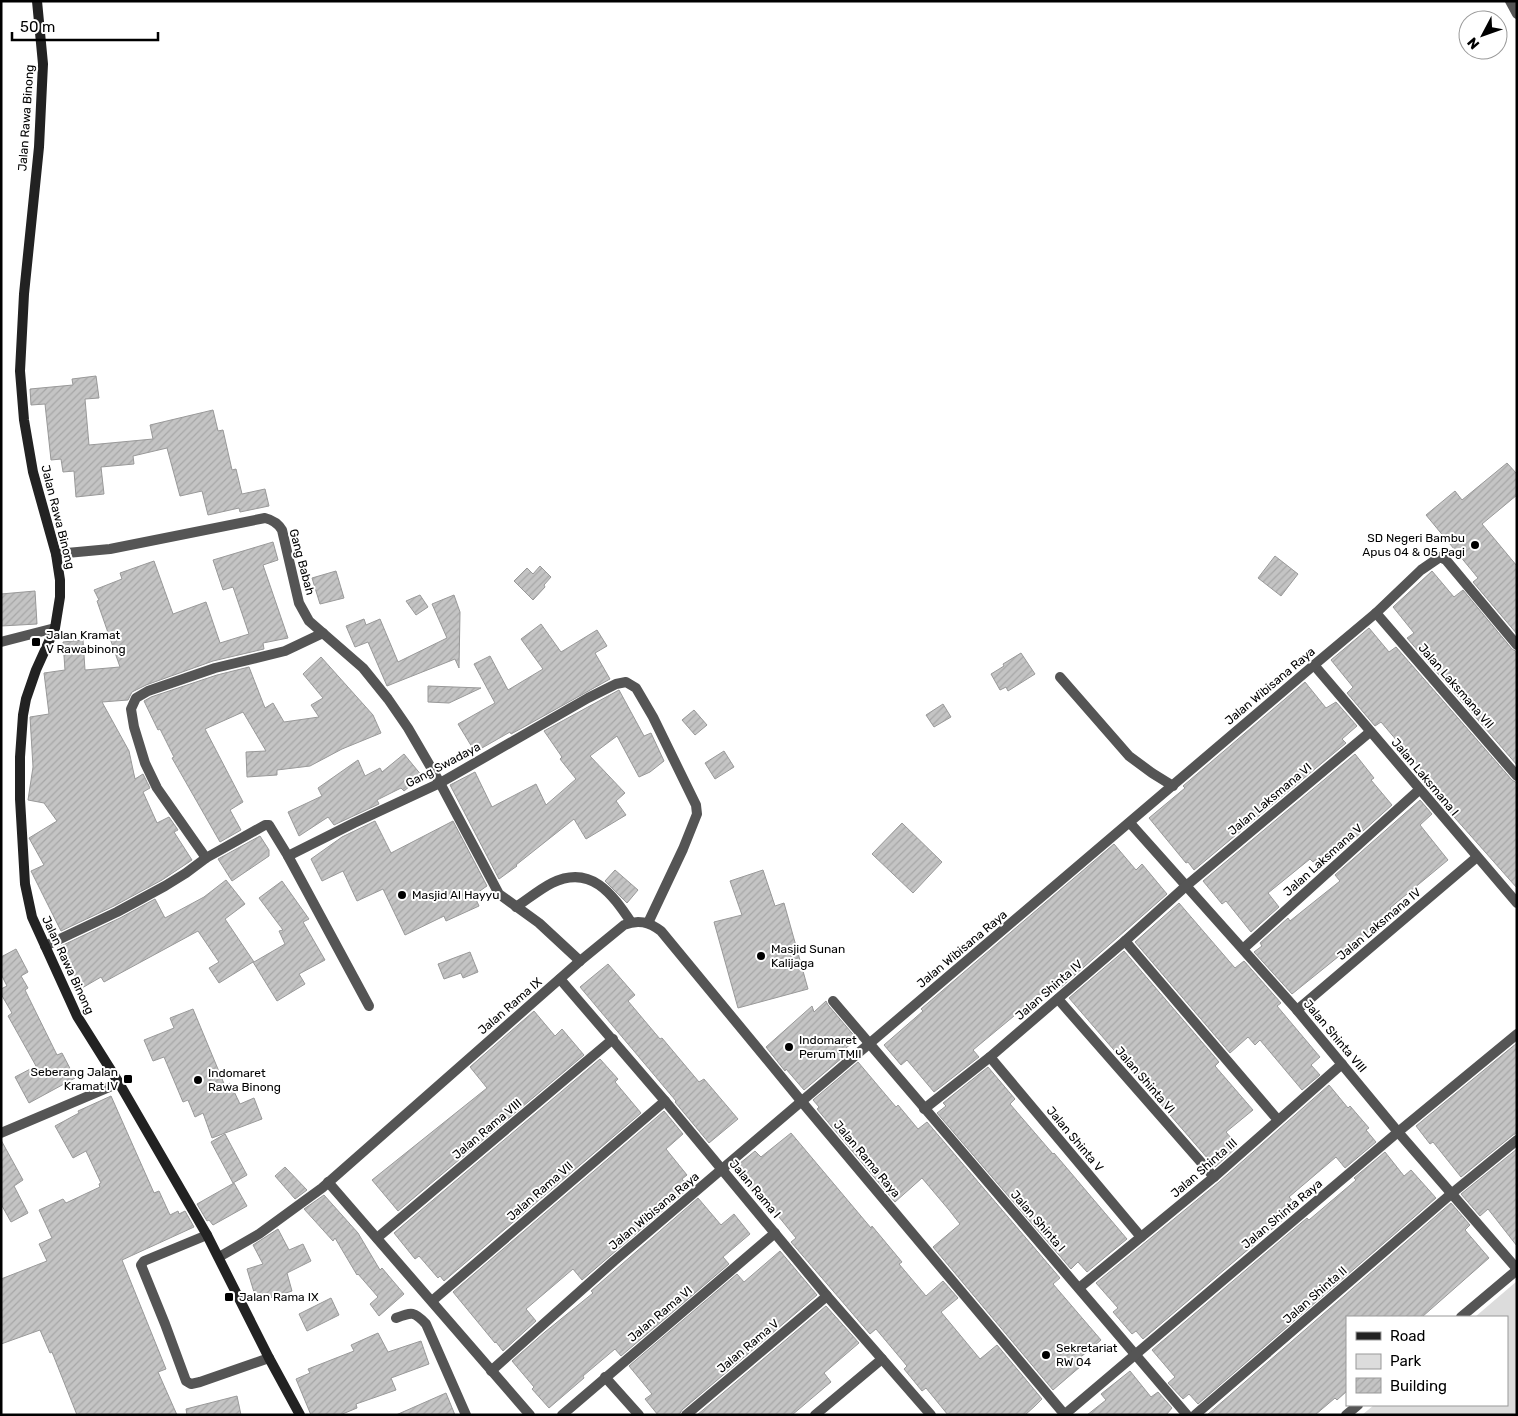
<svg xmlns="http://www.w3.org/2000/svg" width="1518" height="1416" font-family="Rubik,sans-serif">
	<defs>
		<pattern id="building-hatch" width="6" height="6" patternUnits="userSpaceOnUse" patternTransform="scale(1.25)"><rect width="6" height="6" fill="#c4c4c4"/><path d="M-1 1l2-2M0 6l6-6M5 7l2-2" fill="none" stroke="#a7a7a7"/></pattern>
	</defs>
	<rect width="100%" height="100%" fill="#fff"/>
	<polygon fill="#dcdcdc" points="1517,1281 1517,1415 1362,1415 1374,1405 1507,1405 1507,1317 1475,1317"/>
	<g fill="url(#building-hatch)" stroke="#999">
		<polygon points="96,376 99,398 85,399 89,445 153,439 150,425 213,410 218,431 223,430 232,470 236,469 242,494 265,489 269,506 240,512 239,508 208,515 202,491 180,496 167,448 133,456 134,464 101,467 104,494 76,497 74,471 63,472 61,459 51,460 45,404 31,405 30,389 73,385 72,379"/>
		<polygon points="1507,463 1517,474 1517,495 1482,524 1517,566 1517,634 1473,582 1478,578 1426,515 1455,491 1462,500"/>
		<polygon points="273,542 278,560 263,565 288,638 263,643 264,649 213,661 146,685 132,692 128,700 102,702 129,751 135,779 143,774 150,788 143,792 157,823 169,817 178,830 174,832 192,860 162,880 114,906 61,931 31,871 44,865 29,838 57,821 44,803 28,800 33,767 30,717 49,714 44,673 65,670 63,642 83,640 85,670 120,667 97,601 99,600 94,590 122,579 120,573 154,561 173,614 206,602 220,643 249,634 233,587 223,590 213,560"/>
		<polygon points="1275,556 1298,574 1281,596 1258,578"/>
		<polygon points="540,566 551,577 544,585 545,587 533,600 514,581 527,568 533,574"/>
		<polygon points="336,571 344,598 320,604 312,578"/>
		<polygon points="1432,571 1454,597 1463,590 1512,649 1517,652 1517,765 1407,638 1414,633 1393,607"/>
		<polygon points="35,591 37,624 1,626 1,594"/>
		<polygon points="420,595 428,607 416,615 406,601"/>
		<polygon points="454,595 460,612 459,668 455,659 387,686 368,642 355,647 346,626 364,619 366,625 380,619 398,662 447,638 432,604"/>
		<polygon points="541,624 561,652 597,630 607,646 595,653 610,679 522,728 511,734 510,732 475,752 458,724 495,703 474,664 490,656 508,690 543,669 521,639"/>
		<polygon points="1369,628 1389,652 1396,647 1512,780 1517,783 1517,888 1416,774 1421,769 1381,722 1375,726 1347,693 1353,687 1331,660"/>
		<polygon points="1021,653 1035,674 1008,691 1006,687 1000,690 991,674 1004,666 1003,664"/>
		<polygon points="321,657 373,715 381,733 342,749 310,766 277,770 277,775 247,777 246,752 266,751 243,712 205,729 243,802 230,810 241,830 220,842 172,758 174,757 160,729 158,730 144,701 151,697 217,675 249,667 265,708 273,703 284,722 319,717 311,705 323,698 303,674"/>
		<polygon points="1305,682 1326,708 1336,702 1357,726 1342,739 1346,743 1194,870 1188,862 1186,863 1149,818 1185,788 1183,786"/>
		<polygon points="428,686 481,688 449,703 428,702"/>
		<polygon points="619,690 644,736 651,733 664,761 650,772 639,777 617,736 590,756 625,793 616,801 626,815 586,839 574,819 516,865 517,866 499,879 450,785 475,772 492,807 536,784 546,805 576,779 560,759 562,757 544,731"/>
		<polygon points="943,704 951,717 934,727 926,715"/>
		<polygon points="694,710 707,725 695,735 682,720"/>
		<polygon points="724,751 734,767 715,779 705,763"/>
		<polygon points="404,754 422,776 404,791 401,788 377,800 379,804 334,825 328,817 299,836 288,812 322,796 318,788 358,760 365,776 380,768 382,772"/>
		<polygon points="1355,754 1374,778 1371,780 1392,805 1326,864 1320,857 1313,862 1310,859 1268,893 1279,907 1251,932 1226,901 1222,904 1203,881"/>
		<polygon points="1420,800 1432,814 1420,825 1448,860 1390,908 1392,911 1359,940 1292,994 1254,952 1262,946 1260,943 1288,918 1290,921 1340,881 1335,875"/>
		<polygon points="375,821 391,853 453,821 487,886 474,895 479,906 446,921 444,916 405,935 383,889 357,901 343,871 322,881 311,859 342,837"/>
		<polygon points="902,823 942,862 913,893 872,854"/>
		<polygon points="260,836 269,850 269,856 232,881 218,859"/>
		<polygon points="1114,844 1136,870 1142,864 1167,894 1060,988 1055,982 973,1050 979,1057 934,1092 907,1060 901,1065 884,1045 923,1011 921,1009"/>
		<polygon points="615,870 638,890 627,903 605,881"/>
		<polygon points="763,870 775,906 784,903 808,989 738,1008 714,922 742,915 730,881"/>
		<polygon points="226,880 245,904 225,919 254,962 285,944 279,931 283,930 259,898 282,881 309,919 303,922 325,960 299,974 305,984 277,1001 253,962 219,983 209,968 219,962 198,931 104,982 101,977 82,988 57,948 120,918 155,899 165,918 204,897"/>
		<polygon points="1179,903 1235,968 1244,961 1281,1003 1277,1006 1320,1057 1311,1065 1320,1075 1302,1090 1260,1040 1255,1045 1248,1037 1230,1053 1135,942"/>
		<polygon points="16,949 28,972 21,976 28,988 25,990 57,1055 62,1053 75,1078 29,1103 15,1077 36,1066 8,1016 12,1013 1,994 1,989 7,986 1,974 1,957"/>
		<polygon points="1124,951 1219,1062 1215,1066 1253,1110 1226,1132 1238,1146 1215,1167 1069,998"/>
		<polygon points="470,952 478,972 463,978 461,973 444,979 438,964"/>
		<polygon points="608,964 635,995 628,1001 660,1039 662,1038 699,1082 704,1079 738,1119 709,1143 675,1102 676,1101 580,987"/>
		<polygon points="826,1001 828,1005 857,1039 846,1048 849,1052 804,1090 786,1069 785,1071 766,1047 812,1006 814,1012"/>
		<polygon points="193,1009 225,1086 230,1083 240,1104 254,1098 262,1119 212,1138 203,1113 195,1117 188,1100 183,1102 164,1057 153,1061 144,1040 174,1028 170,1018"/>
		<polygon points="534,1011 555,1036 562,1029 584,1055 398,1211 372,1180 487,1088 470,1067"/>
		<polygon points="1517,1043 1517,1133 1513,1135 1461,1177 1433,1142 1430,1144 1416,1126"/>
		<polygon points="600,1059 618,1079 615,1082 641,1113 444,1281 440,1276 438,1278 419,1256 415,1259 394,1233"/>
		<polygon points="858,1062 896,1107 898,1105 918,1129 927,1122 1060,1278 1053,1284 1101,1340 1076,1361 1081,1366 1053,1390 933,1247 960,1224 949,1210 922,1178 895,1202 817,1109 819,1107 813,1100"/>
		<polygon points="988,1067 1015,1099 1010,1104 1053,1154 1054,1153 1127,1239 1087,1272 1078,1262 1071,1269 937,1113 946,1106 943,1103"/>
		<polygon points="1329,1085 1348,1108 1350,1106 1369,1128 1366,1130 1376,1142 1345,1168 1336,1157 1289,1197 1298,1207 1143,1339 1136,1331 1132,1334 1113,1312 1118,1308 1096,1283 1219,1182"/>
		<polygon points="111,1096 154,1193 159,1191 170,1215 178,1211 179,1214 185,1211 194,1227 122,1260 166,1369 158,1372 177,1415 77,1415 52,1352 50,1353 40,1330 1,1344 1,1279 47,1261 39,1244 52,1238 39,1210 63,1199 66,1203 100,1187 99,1184 101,1183 86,1151 73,1158 55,1126 79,1113 78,1111"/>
		<polygon points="664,1111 683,1134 666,1149 687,1175 682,1179 689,1188 582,1280 573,1269 526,1309 536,1321 503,1351 496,1342 495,1343 453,1292"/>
		<polygon points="791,1133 871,1228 872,1226 902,1262 899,1264 926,1296 943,1281 958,1298 941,1312 980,1359 997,1345 1042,1399 1035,1406 1025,1415 948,1415 926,1388 922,1391 904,1369 907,1366 876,1329 870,1334 791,1242 796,1238 770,1206 767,1208 734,1168 755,1151 761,1157"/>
		<polygon points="225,1134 247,1175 233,1183 211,1142"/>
		<polygon points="1,1140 23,1180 14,1186 28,1213 11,1222 1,1204"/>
		<polygon points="1517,1149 1517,1246 1488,1209 1480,1216 1461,1194"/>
		<polygon points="1385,1152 1404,1176 1411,1170 1436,1198 1198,1404 1189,1394 1183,1399 1168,1383 1175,1377 1152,1350 1307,1218 1309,1220 1356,1180 1354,1178"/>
		<polygon points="285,1167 307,1190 295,1199 275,1176"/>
		<polygon points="234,1183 247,1206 213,1225 209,1220 207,1221 197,1204"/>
		<polygon points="324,1195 358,1233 380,1270 382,1268 404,1294 379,1316 370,1304 378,1297 358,1274 357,1275 335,1238 333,1241 304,1209"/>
		<polygon points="698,1198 721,1225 734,1214 750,1234 723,1257 729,1264 621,1356 615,1349 583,1376 584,1378 549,1408 532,1389 534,1387 512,1361 545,1332 593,1293 591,1291"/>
		<polygon points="1451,1203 1470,1225 1465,1230 1489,1258 1422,1317 1347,1317 1347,1391 1337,1400 1335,1398 1315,1415 1207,1415"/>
		<polygon points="278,1229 289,1250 303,1244 311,1261 287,1273 292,1291 257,1302 247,1269 263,1264 253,1245"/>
		<polygon points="780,1251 817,1295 682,1410 679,1415 658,1415 645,1399 652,1394 629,1366 737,1274 744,1282"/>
		<polygon points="331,1298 339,1315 307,1331 299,1314"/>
		<polygon points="826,1306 859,1343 824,1373 831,1382 792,1415 697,1415"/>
		<polygon points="378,1333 388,1352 421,1341 429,1364 391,1378 396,1390 356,1404 357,1408 340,1415 311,1415 296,1379 310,1373 308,1369 354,1351 351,1345"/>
		<polygon points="1130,1371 1151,1397 1158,1392 1172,1408 1166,1415 1087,1415 1106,1400 1101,1394"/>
		<polygon points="446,1393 455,1415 396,1415"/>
		<polygon points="237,1396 241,1415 187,1415 186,1409"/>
	</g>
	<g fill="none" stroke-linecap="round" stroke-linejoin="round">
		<g stroke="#555" stroke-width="10">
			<polyline points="1510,1 1517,14"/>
			<path d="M56 554 110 549 265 518C273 520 278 523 282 530L299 603 309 621 363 668 388 699 408 728 440 783 499 894 539 923 580 961"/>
			<polyline points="1376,613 1517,776"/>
			<polyline points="1,642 55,628"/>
			<polyline points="1314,665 1517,903"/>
			<polyline points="1060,677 1129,756 1152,773 1173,786"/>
			<polyline points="1130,823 1297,1010 1398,1132 1517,1269"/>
			<polyline points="288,856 369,1006"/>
			<polyline points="206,858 157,788 145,763 134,727 131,709 136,698 148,691 215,668 285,651 323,633"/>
			<path d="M516 907C528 899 540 889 552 883 591 864 612 894 631 922"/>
			<polyline points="1125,941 1278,1120"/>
			<polyline points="45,946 117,912 165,886 186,873 206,858 265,825 269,825 288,856 354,823 440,783 588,698 616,684 626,682 636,688 653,717 696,805 697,814 683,849 648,923"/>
			<polyline points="1244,948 1419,790"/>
			<polyline points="560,979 665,1101 827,1296 931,1415"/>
			<polyline points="1058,999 1214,1177"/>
			<polyline points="833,1001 1187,1415"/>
			<polyline points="1297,1010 1477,857"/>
			<polyline points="990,1057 1141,1237"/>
			<polyline points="924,1109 990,1057 1125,941 1186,886 1370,732"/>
			<polyline points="1,1133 119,1083"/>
			<polyline points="328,1182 530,1415"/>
			<polyline points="207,1235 144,1261 141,1265 165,1324 186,1381 191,1384 200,1382 269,1358"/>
			<polyline points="377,1238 613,1039"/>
			<path d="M219 1257 259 1234 322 1188 580 961 624 925C638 919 649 922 661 931L802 1102 1065 1415"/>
			<polyline points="1079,1288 1214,1177 1342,1064"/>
			<polyline points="432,1301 665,1101"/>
			<polyline points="1461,1317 1517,1270"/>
			<path d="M396 1318C412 1312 414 1311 426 1324L466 1415"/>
			<polyline points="491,1371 614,1261 1314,665 1376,613 1421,570 1440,557 1446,560 1517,645"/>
			<polyline points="605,1377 639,1415"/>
			<polyline points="562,1415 775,1233"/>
			<polyline points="686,1415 827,1296"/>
			<polyline points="815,1415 882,1359"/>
			<polyline points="1064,1415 1398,1132 1517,1034"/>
			<polyline points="1195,1415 1451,1194 1517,1140"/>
			<polyline points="1346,1415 1358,1405"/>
		</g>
		<polyline stroke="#222" stroke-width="10" points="37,1 43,64 39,147 24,294 20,371 24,420 33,472 56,554 60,580 60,597 55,628 36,670 26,699 23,715 20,757 20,799 25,884 32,917 77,1016 119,1083 207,1235 269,1358 300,1415"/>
	</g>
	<g fill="#000" stroke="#fff" stroke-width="2">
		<circle cx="1475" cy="545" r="5"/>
		<rect x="31" y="637" width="10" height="10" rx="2.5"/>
		<circle cx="402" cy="895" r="5"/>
		<circle cx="761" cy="956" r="5"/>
		<circle cx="789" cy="1047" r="5"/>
		<rect x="123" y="1074" width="10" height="10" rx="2.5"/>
		<circle cx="198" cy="1080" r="5"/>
		<rect x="224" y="1292" width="10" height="10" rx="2.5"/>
		<circle cx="1046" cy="1355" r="5"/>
	</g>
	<g text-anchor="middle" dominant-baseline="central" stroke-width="4" stroke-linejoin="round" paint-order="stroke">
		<g font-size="12" fill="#000" stroke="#fff">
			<text transform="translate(26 118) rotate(-86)">Jalan Rawa Binong</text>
			<text transform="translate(58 517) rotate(76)">Jalan Rawa Binong</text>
			<text transform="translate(302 562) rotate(75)">Gang Babah</text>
			<text transform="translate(1270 686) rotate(-40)">Jalan Wibisana Raya</text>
			<text transform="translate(1456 686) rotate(49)">Jalan Laksmana VII</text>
			<text transform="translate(443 765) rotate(-28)">Gang Swadaya</text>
			<text transform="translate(1425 777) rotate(50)">Jalan Laksmana I</text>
			<text transform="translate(1270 799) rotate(-40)">Jalan Laksmana VI</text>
			<text transform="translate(1323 860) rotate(-42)">Jalan Laksmana V</text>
			<text transform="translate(1379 924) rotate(-40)">Jalan Laksmana IV</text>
			<text transform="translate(962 949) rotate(-40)">Jalan Wibisana Raya</text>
			<text transform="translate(68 965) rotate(65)">Jalan Rawa Binong</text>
			<text transform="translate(1049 990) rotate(-41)">Jalan Shinta IV</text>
			<text transform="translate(510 1006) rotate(-41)">Jalan Rama IX</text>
			<text transform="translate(1335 1036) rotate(50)">Jalan Shinta VIII</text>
			<text transform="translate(1145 1080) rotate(49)">Jalan Shinta VI</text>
			<text transform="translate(487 1129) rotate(-40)">Jalan Rama VIII</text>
			<text transform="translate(1075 1139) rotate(50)">Jalan Shinta V</text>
			<text transform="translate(867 1159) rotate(50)">Jalan Rama Raya</text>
			<text transform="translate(1204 1168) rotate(-41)">Jalan Shinta III</text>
			<text transform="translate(755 1189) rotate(50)">Jalan Rama I</text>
			<text transform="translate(540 1191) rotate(-41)">Jalan Rama VII</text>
			<text transform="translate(654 1211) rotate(-40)">Jalan Wibisana Raya</text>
			<text transform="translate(1282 1214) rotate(-40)">Jalan Shinta Raya</text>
			<text transform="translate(1038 1221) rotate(49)">Jalan Shinta I</text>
			<text transform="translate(1315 1295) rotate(-41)">Jalan Shinta II</text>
			<text transform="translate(660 1314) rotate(-40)">Jalan Rama VI</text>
			<text transform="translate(748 1346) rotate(-40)">Jalan Rama V</text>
		</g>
		<g font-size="12" fill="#000" stroke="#fff" text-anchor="start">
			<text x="1465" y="538" text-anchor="end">SD Negeri Bambu<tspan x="1465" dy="14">Apus 04 &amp; 05 Pagi</tspan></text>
			<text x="46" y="635">Jalan Kramat<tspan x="46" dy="14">V Rawabinong</tspan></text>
			<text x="412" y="895">Masjid Al Hayyu</text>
			<text x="771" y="949">Masjid Sunan<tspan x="771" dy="14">Kalijaga</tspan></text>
			<text x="799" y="1040">Indomaret<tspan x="799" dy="14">Perum TMII</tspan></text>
			<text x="118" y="1072" text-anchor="end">Seberang Jalan<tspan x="118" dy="14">Kramat IV</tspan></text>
			<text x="208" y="1073">Indomaret<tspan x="208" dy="14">Rawa Binong</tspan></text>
			<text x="239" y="1297">Jalan Rama IX</text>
			<text x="1056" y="1348">Sekretariat<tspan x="1056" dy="14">RW 04</tspan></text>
		</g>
	</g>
	<rect width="1518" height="1416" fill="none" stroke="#000000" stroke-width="5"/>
	<rect x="1346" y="1316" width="162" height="90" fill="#ffffff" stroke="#999999"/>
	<rect x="1356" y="1332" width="25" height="8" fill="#222222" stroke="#999999"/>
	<text x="1390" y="1341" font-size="15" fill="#000000">Road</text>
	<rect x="1356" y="1354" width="25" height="15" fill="#dcdcdc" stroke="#999999"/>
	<text x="1390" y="1366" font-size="15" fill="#000000">Park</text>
	<rect x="1356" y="1378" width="25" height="15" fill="url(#building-hatch)" stroke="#999999"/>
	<text x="1390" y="1391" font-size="15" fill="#000000">Building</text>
	<g transform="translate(1483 35) rotate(229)"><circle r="24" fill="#ffffff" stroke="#999999"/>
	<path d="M0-4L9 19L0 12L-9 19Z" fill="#000000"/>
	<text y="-8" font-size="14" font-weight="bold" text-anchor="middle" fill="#000000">N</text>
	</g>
	<path d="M12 32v8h146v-8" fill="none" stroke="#000000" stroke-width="2.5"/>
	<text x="20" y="32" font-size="15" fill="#000000" stroke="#ffffff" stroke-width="4" paint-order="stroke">50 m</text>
</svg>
